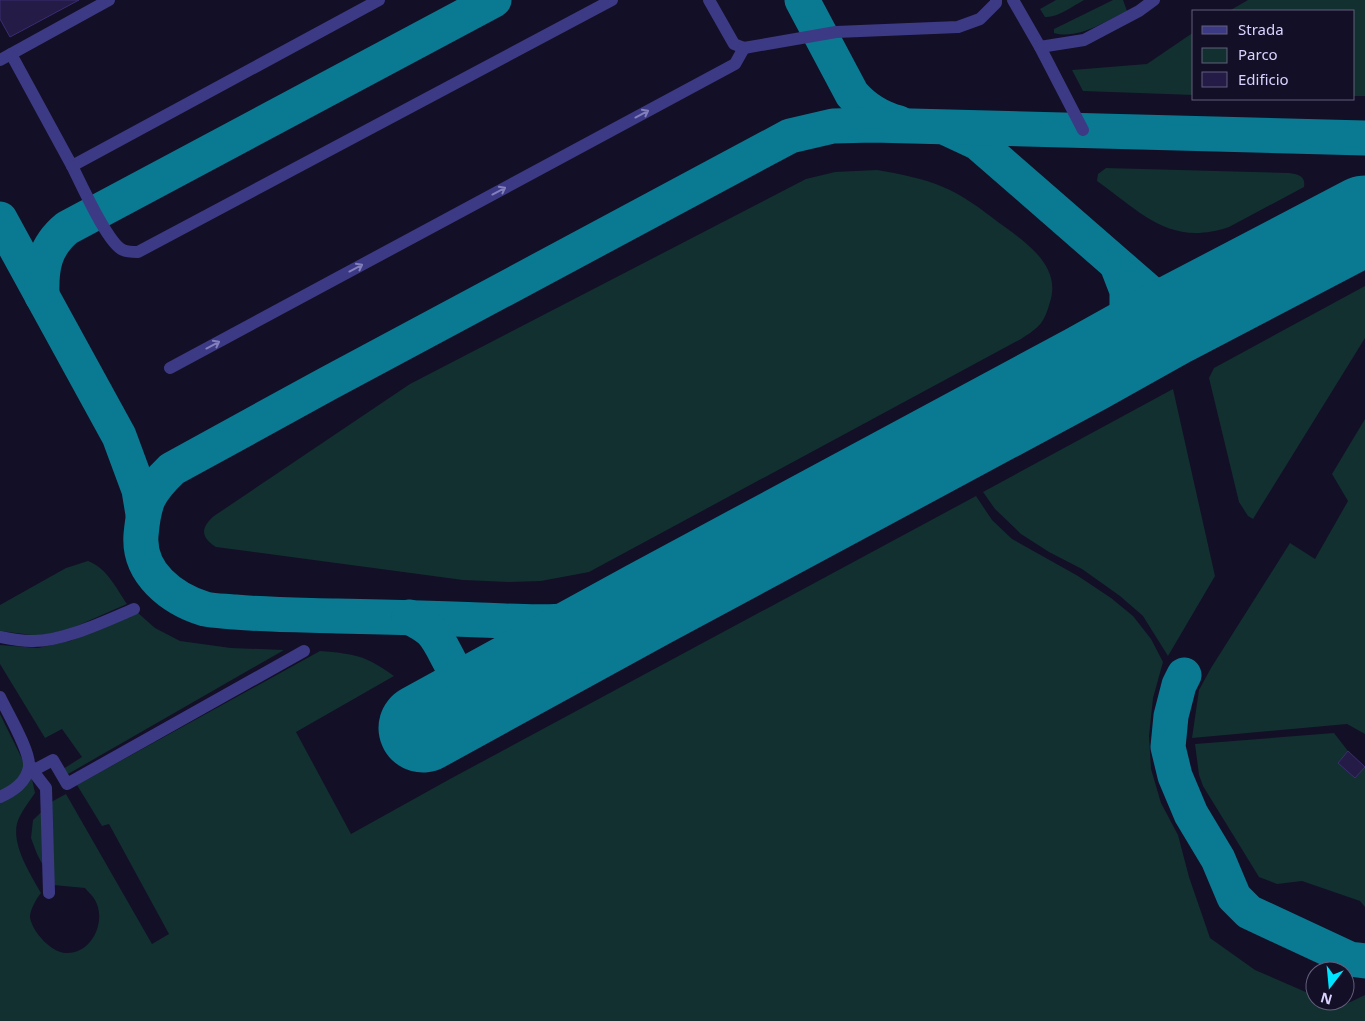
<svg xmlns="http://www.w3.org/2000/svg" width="1365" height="1021" font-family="'Noto Sans',sans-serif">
	<rect width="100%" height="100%" fill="#130f26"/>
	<g fill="#12302f">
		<path d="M1056 0H1084C1073 6 1057 18 1045 17L1040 9Z"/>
		<path d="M1113 0H1123L1127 11C1105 21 1079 40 1054 33V29Z"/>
		<polygon points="1248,0 1365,0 1365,96 1354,96 1354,11 1229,11"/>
		<polygon points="1194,32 1194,95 1083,91 1072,70 1147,64"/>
		<path d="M1106 168 1289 173C1298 174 1306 176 1304 187L1229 227C1170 247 1142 213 1097 181L1098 174Z"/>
		<path d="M877 170C900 174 922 178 943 187 963 195 981 209 998 222 1024 241 1062 265 1050 302 1044 323 1040 327 1021 339L589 572 541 581 509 582 463 580 216 547C201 538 200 528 214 516L410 384 806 179 835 172Z"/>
		<polygon points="1365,286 1365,338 1253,519 1248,516 1239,502 1209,378 1214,368"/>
		<polygon points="1173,389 1215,576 1168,656 1143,616 1120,596 1082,569 1049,552 1021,534 995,509 983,492"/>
		<polygon points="1365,419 1365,734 1347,724 1192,738 1199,690 1211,668 1290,543 1315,559 1348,501 1332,474"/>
		<path d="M976 496 992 520 1012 539 1078 576 1111 598 1133 616 1151 639 1163 662 1153 698 1149 736 1151 769 1161 803 1178 835 1189 877 1210 938 1255 970 1315 996V1001H1326L1340 1007 1365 995V1021H0V714L32 779 35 793C30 800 24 808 20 816 7 839 30 873 41 893 36 899 30 910 30 917 32 932 52 953 66 953 92 954 107 921 95 900 93 896 88 892 85 888L53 885 37 854 31 838 33 820 53 801 66 794 152 944 169 934 109 824 102 826 77 785 320 651C355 654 365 655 394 676L296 732 351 834 450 779Z"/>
		<path d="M88 561C107 568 116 588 127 604L70 629 39 636 0 631V605L66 568Z"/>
		<polygon points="138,613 155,628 180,641 231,648 284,650 68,774 63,769 82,757 62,729 45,738 0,664 0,645 38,648 70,641"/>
		<polygon points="1334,733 1348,751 1365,767 1365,907 1360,901 1302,881 1277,884 1259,877 1203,786 1199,775 1195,744"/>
	</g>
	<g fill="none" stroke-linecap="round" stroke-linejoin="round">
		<g stroke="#0a7a92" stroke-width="35">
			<path d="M802 0 852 94C865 109 879 118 899 123"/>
			<path d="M948 129 978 143 1149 292C1186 310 1200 302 1236 288"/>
			<polyline points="0,219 119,436 139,490 143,514"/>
			<polyline points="1344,232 1365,226"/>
			<path d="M42 296C41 268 44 247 67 228L494 0"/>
			<polyline points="1086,369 1111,349 1121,335 1127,317 1127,291 1117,265"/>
			<path d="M649 604C625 610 603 616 579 619 546 624 513 621 480 620 433 618 385 617 337 616 303 615 269 615 235 612 225 611 214 611 205 609 172 599 138 573 141 535 144 502 148 492 172 469L327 384 790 136 833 126 873 125 1365 138"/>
			<path d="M409 617C417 621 425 625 431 631 449 649 452 688 484 688 490 688 497 686 503 684"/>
			<polyline points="1184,675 1179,685 1171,716 1168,747 1175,776 1191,814 1218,859 1234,897 1249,912 1350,959 1365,961"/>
		</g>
		<polyline stroke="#0a7a92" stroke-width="89" points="423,728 649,604 1086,369 1172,321 1365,220"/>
	</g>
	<g fill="#241b47" stroke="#3b2d73">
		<polygon points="0,0 79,0 10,37 0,19"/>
		<polygon points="1348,751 1365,767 1355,778 1338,763"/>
	</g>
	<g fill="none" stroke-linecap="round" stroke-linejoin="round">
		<g stroke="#3d3a85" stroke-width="12">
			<polyline points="709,0 734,44 744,48 836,32 958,27 980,19 996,3 996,0"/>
			<polyline points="1013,0 1040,47 1083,130"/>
			<polyline points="1040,47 1084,40 1139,11 1154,0"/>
			<polyline points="11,54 72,166 379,0"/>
			<polyline points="0,60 109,0"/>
			<path d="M72 166C81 183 107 243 123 250 127 252 134 252 138 252L612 0"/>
			<polyline points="170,368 735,64 744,48"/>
			<path d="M0 637C10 639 21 641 31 641 62 642 106 621 134 609"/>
			<path d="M0 697C7 712 31 752 29 767 26 783 13 791 0 797"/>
			<polyline points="49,893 46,788 29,766 36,769 53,760 67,784 304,651"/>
		</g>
	</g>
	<defs><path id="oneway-shaft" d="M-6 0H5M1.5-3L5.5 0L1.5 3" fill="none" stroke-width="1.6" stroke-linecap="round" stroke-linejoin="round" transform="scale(1.25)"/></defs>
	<g stroke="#837fbc">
		<use href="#oneway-shaft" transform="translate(642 114) rotate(-28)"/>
		<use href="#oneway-shaft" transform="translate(499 191) rotate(-28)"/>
		<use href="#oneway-shaft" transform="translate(356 268) rotate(-28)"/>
		<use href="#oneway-shaft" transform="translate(213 345) rotate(-28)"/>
	</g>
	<rect x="1192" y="10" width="162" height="90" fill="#130f26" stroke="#625e7d"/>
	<rect x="1202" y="26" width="25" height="8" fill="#3d3a85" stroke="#625e7d"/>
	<text x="1238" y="35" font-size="15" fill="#d9d4ff">Strada</text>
	<rect x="1202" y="48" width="25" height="15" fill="#12302f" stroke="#625e7d"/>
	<text x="1238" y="60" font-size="15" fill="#d9d4ff">Parco</text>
	<rect x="1202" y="72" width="25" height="15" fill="#241b47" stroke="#625e7d"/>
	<text x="1238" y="85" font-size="15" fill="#d9d4ff">Edificio</text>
	<g transform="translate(1330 986) rotate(196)"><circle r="24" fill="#130f26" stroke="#625e7d"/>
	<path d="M0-4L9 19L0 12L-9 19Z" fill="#00e5ff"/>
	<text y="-8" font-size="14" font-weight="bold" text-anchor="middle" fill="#d9d4ff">N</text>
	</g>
</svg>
